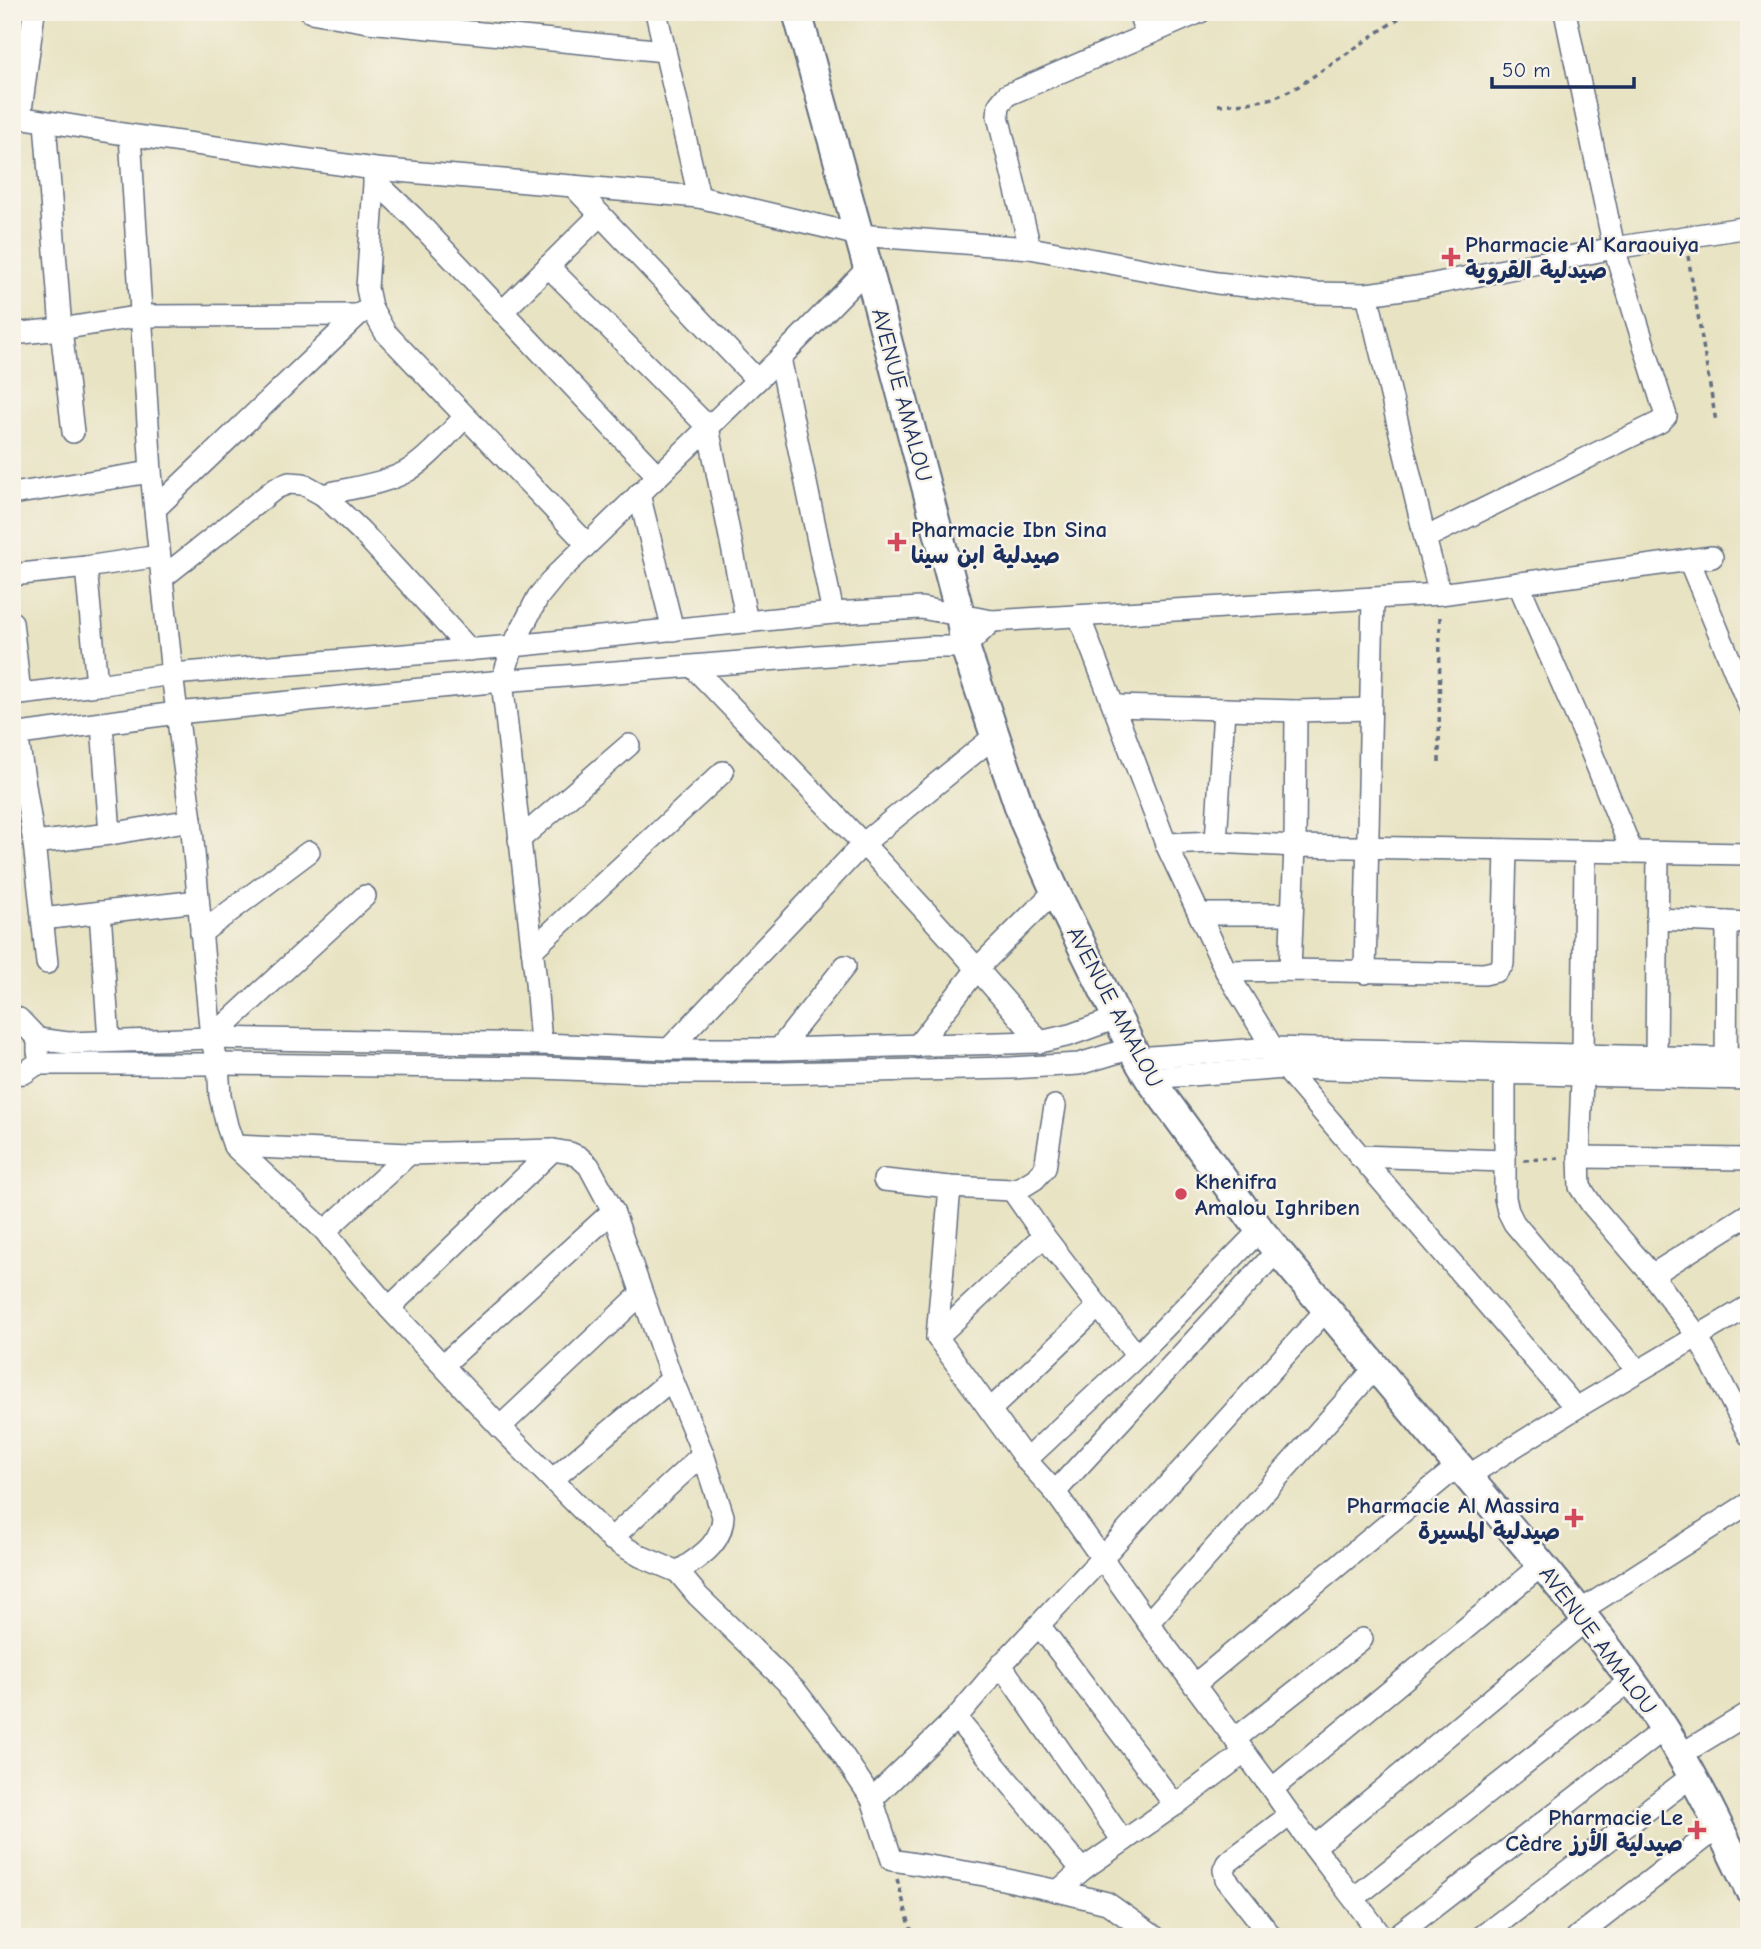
<svg xmlns="http://www.w3.org/2000/svg" width="1761" height="1949" font-family="'Comic Neue','Playpen Sans Arabic',sans-serif">
	<rect width="100%" height="100%" fill="#f7f3e8"/>
	<filter id="ink" filterUnits="userSpaceOnUse"><feTurbulence type="fractalNoise" baseFrequency=".0143" numOctaves="2"/><feDisplacementMap in="SourceGraphic" scale="14" xChannelSelector="R" yChannelSelector="G"/><feConvolveMatrix kernelMatrix="1 2 1 2 8 2 1 2 1" color-interpolation-filters="sRGB"/></filter>
	<filter id="wash" filterUnits="userSpaceOnUse"><feTurbulence type="fractalNoise" baseFrequency=".00686" numOctaves="4" result="noise"/><feDisplacementMap in="SourceGraphic" scale="28" xChannelSelector="R" yChannelSelector="G"/><feGaussianBlur stdDeviation="1.57" result="paint"/><feColorMatrix in="noise" values="0 0 0 0 0 0 0 0 0 0 0 0 0 0 0 0 0 1.4 0 .05"/><feComposite in="paint" operator="in"/></filter>
	<g filter="url(#wash)">
		<rect width="100%" height="100%" fill="#e8e3c2"/>
	</g>
	<g filter="url(#ink)">
		<g fill="none" stroke-linecap="round" stroke-linejoin="round">
			<defs>
				<g id="minor">
					<polyline points="311,12 368,22 665,51"/>
					<polyline points="656,12 699,197"/>
					<polyline points="1139,12 1146,34"/>
					<polyline points="12,116 130,135 375,169 699,197 859,235 1030,248 1217,283 1314,293 1367,294 1424,286 1614,248 1749,227"/>
					<polyline points="20,118 34,12"/>
					<polyline points="45,122 61,329 73,432"/>
					<polyline points="130,135 151,472 172,674 191,820 211,1038 218,1064 220,1096 227,1126 234,1146 325,1231 341,1252 389,1308 500,1427 611,1539 640,1556 678,1572 698,1596 796,1691 828,1733 872,1799 892,1860 984,1875 1058,1891 1107,1903 1155,1937"/>
					<polyline points="375,169 367,288 371,307 385,332 587,544"/>
					<polyline points="374,180 413,217 658,476"/>
					<polyline points="573,186 757,380"/>
					<polyline points="1030,248 998,116 999,105 1007,95 1200,12"/>
					<polyline points="548,266 708,427 747,622"/>
					<polyline points="1367,294 1425,538 1440,594"/>
					<polyline points="502,312 600,215"/>
					<polyline points="12,334 61,329 141,316 358,315"/>
					<polyline points="780,358 833,613"/>
					<polyline points="12,494 151,472"/>
					<polyline points="639,494 673,630"/>
					<path d="M323 495C349 488 386 484 409 470 430 457 447 435 465 417"/>
					<polyline points="155,509 358,315 363,312"/>
					<polyline points="1425,538 1660,422 1666,416 1614,248 1565,12"/>
					<polyline points="1689,560 1749,706"/>
					<polyline points="86,567 97,685"/>
					<polyline points="12,575 86,567 159,556"/>
					<polyline points="162,578 276,488 289,483 303,484 323,495 361,531 470,650"/>
					<polyline points="1518,583 1582,729 1632,852"/>
					<polyline points="1079,616 1166,844 1226,971 1285,1068 1576,1408"/>
					<polyline points="12,622 20,694"/>
					<path d="M693 667C812 790 930 910 1040 1042"/>
					<polyline points="12,695 97,685 172,674 513,646 833,613 921,608 992,621 1440,594 1712,557"/>
					<polyline points="1114,706 1296,711 1370,709"/>
					<polyline points="102,724 110,834"/>
					<polyline points="17,734 34,843 47,963"/>
					<polyline points="12,735 177,713 502,681 932,647 965,647 992,621"/>
					<polyline points="519,840 629,745"/>
					<polyline points="1216,842 1224,709"/>
					<polyline points="34,843 110,834 191,820"/>
					<polyline points="1166,844 1216,842 1295,846 1749,854"/>
					<polyline points="1585,852 1583,1055 1579,1157 1580,1187 1592,1205 1652,1275 1697,1335 1749,1435"/>
					<polyline points="100,912 109,1040"/>
					<polyline points="1199,914 1291,914"/>
					<polyline points="42,919 198,901"/>
					<polyline points="1657,919 1749,923"/>
					<polyline points="201,933 309,852"/>
					<polyline points="532,950 723,772"/>
					<polyline points="1290,970 1295,846 1296,711"/>
					<polyline points="1226,971 1290,970 1484,974 1497,971 1503,964 1506,850"/>
					<polyline points="1365,973 1373,598"/>
					<polyline points="12,1016 19,1019 38,1039 38,1052"/>
					<polyline points="211,1038 365,896"/>
					<polyline points="38,1039 68,1043 211,1038 541,1044 669,1049 779,1049 1040,1042 1070,1035 1117,1018"/>
					<polyline points="541,1044 536,982 502,681 513,646 538,597 556,575 780,358 868,268"/>
					<polyline points="917,1046 978,968 1055,891"/>
					<polyline points="669,1049 864,843 996,735"/>
					<polyline points="779,1049 845,966"/>
					<polyline points="1656,1057 1658,853"/>
					<polyline points="1137,1058 1272,1048 1749,1059"/>
					<polyline points="1726,1071 1727,922"/>
					<polyline points="1505,1073 1505,1198 1508,1211 1514,1223 1638,1371"/>
					<polyline points="12,1074 24,1073 37,1064 218,1064 540,1068 669,1073 779,1073 1011,1068 1079,1064 1132,1048"/>
					<polyline points="1149,1078 1285,1068 1749,1079"/>
					<path d="M234 1146 409 1154 553 1150 570 1153 579 1157 589 1166 613 1211 672 1379 703 1454 723 1516C722 1545 699 1557 678 1572"/>
					<polyline points="1359,1156 1504,1161"/>
					<polyline points="1579,1157 1749,1159"/>
					<polyline points="884,1180 950,1187 1012,1190 1022,1187 1035,1179 1045,1168 1055,1106"/>
					<path d="M950 1187 937 1337 1026 1460 1055 1492 1148 1623 1272 1789C1306 1840 1346 1887 1382 1937"/>
					<polyline points="1012,1190 1044,1236 1137,1356"/>
					<polyline points="325,1231 409,1154"/>
					<polyline points="1652,1275 1749,1214"/>
					<polyline points="389,1308 553,1150"/>
					<polyline points="937,1337 1044,1236"/>
					<polyline points="443,1365 613,1211"/>
					<polyline points="990,1410 1098,1307"/>
					<polyline points="500,1427 641,1294"/>
					<polyline points="1026,1460 1137,1356 1260,1230"/>
					<polyline points="1468,1476 1576,1408 1749,1306"/>
					<polyline points="553,1479 672,1379"/>
					<polyline points="1055,1492 1277,1251"/>
					<polyline points="611,1539 703,1454"/>
					<polyline points="1580,1611 1749,1503"/>
					<polyline points="1148,1623 1376,1367"/>
					<polyline points="1039,1625 1175,1805"/>
					<polyline points="1001,1665 1123,1841"/>
					<polyline points="1194,1685 1458,1466"/>
					<polyline points="956,1718 1082,1870"/>
					<polyline points="1235,1739 1362,1639"/>
					<polyline points="1680,1755 1749,1713"/>
					<polyline points="1272,1789 1542,1565"/>
					<polyline points="872,1799 956,1718 1001,1665 1101,1559 1326,1310"/>
					<polyline points="1314,1847 1586,1620"/>
					<polyline points="1058,1891 1082,1870 1175,1805 1244,1753"/>
					<polyline points="1354,1898 1631,1680"/>
					<polyline points="1272,1937 1226,1879 1224,1870 1227,1863 1290,1815"/>
					<polyline points="1395,1937 1664,1729"/>
					<polyline points="1481,1937 1692,1776"/>
					<polyline points="1577,1937 1719,1827"/>
				</g>
				<path id="major" d="M797 12 868 268 960 614 965 647 1024 821 1055 891 1137 1058 1149 1078 1260 1230 1542 1565C1585 1617 1627 1671 1664 1728 1697 1779 1723 1835 1749 1889"/>
			</defs>
			<use href="#minor" stroke="#636e81" stroke-width="24"/>
			<use href="#major" stroke="#636e81" stroke-width="32"/>
			<g stroke="#636e81" stroke-width="3.5" stroke-dasharray="5 5" stroke-linecap="butt">
				<polyline points="1218,105 1248,103 1274,98 1299,86 1408,12"/>
				<polyline points="1688,256 1716,422"/>
				<polyline points="1439,762 1440,613"/>
				<polyline points="1524,1160 1562,1158"/>
				<polyline points="897,1879 913,1937"/>
			</g>
			<use href="#minor" stroke="#fff" stroke-width="21"/>
			<use href="#major" stroke="#fff" stroke-width="28"/>
		</g>
	</g>
	<g fill="#d1495b" stroke="#f7f3e8" stroke-width="2.5">
		<path d="M1447.5 246.5h7v7h7v7h-7v7h-7v-7h-7v-7h7z"/>
		<path d="M893.5 531.5h7v7h7v7h-7v7h-7v-7h-7v-7h7z"/>
		<circle cx="1181" cy="1194" r="7"/>
		<path d="M1570.5 1507.5h7v7h7v7h-7v7h-7v-7h-7v-7h7z"/>
		<path d="M1693.5 1819.5h7v7h7v7h-7v7h-7v-7h-7v-7h7z"/>
	</g>
	<g text-anchor="middle" dominant-baseline="central" stroke-width="5" stroke-linejoin="round" paint-order="stroke">
		<g font-size="23" font-weight="bold" fill="#1b2f5e" stroke="#f7f3e8" text-anchor="start">
			<text x="1465" y="244">Pharmacie Al Karaouiya<tspan x="1465" dy="26">صيدلية القروية</tspan></text>
			<text x="911" y="529">Pharmacie Ibn Sina<tspan x="911" dy="26">صيدلية ابن سينا</tspan></text>
			<text x="1195" y="1181">Khenifra<tspan x="1195" dy="26">Amalou Ighriben</tspan></text>
			<text x="1560" y="1505" text-anchor="end">Pharmacie Al Massira<tspan x="1560" dy="26">صيدلية المسيرة</tspan></text>
			<text x="1683" y="1817" text-anchor="end">Pharmacie Le<tspan x="1683" dy="26">Cèdre صيدلية الأرز</tspan></text>
		</g>
		<g font-size="23" fill="#1b2f5e" stroke="#f7f3e8">
			<text transform="translate(902 395) rotate(75)">AVENUE AMALOU</text>
			<text transform="translate(1115 1007) rotate(62)">AVENUE AMALOU</text>
			<text transform="translate(1598 1640) rotate(53)">AVENUE AMALOU</text>
		</g>
	</g>
	<rect width="1761" height="1949" fill="none" stroke="#f7f3e8" stroke-width="42"/>
	<path d="M1492 77v10h142v-10" fill="none" stroke="#1b2f5e" stroke-width="3.5"/>
	<text x="1502" y="77" font-size="21" fill="#1b2f5e" stroke="#f7f3e8" stroke-width="5" paint-order="stroke">50 m</text>
</svg>
